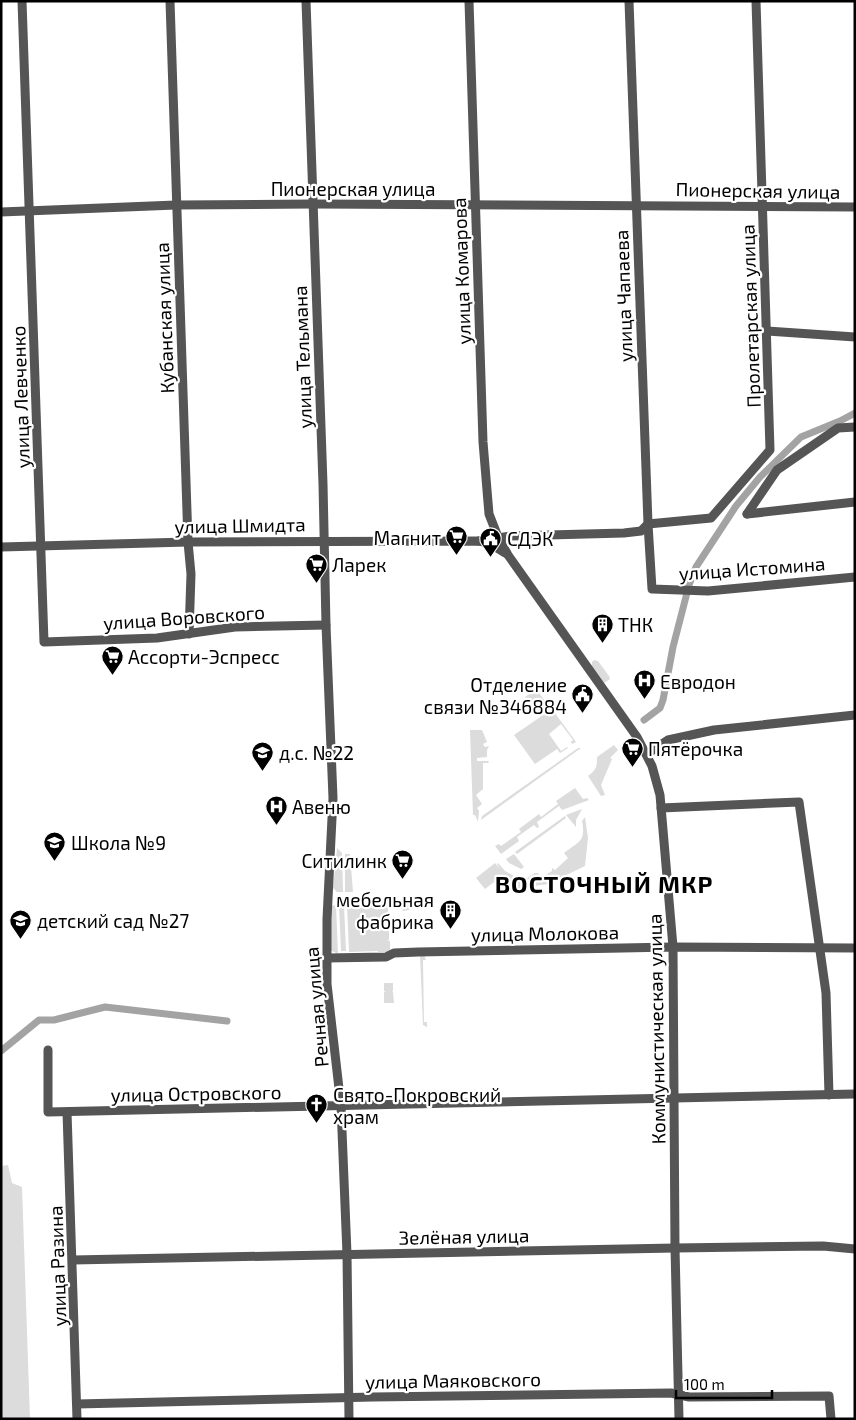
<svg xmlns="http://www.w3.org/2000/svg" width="856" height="1420" font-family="'Exo 2',sans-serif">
	<rect width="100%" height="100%" fill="#fff"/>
	<g fill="#dcdcdc">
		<polygon points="594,660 598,661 609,676 610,679 604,683 592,666 592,662"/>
		<polygon points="536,689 545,701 534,709 525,697"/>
		<polygon points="552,709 576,742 572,744 571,742 573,740 561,724 549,734 561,751 567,747 568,748 560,753 557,749 535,764 514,735"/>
		<polygon points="470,730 482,730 487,742 483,744 485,747 489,746 487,750 487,757 477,758 477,761 489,761 488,763 483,763 483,789 476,795 482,804 477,808 479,811 478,822 475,815 473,815"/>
		<path d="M614 745 618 750 610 758 612 759 601 785 605 795 601 796 588 776C596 770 597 767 597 757Z"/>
		<polygon points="578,748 581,748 481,820 482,816"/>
		<polygon points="575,788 583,799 587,798 589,800 562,810 559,806 537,822 539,827 537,828 534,825 517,837 519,841 501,854 495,846 499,844 501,846 521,832 519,829 539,814 541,817 558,804 556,801"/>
		<polygon points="582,809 576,820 576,827 566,815"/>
		<polygon points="565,816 566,818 517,854 515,852"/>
		<path d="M585 817 588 838 585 866 548 884 512 889 509 882 501 883 498 879 485 889 476 878 495 863 500 869 497 864 498 863 505 871 516 877 517 875 527 878 535 873H538L541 878 552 871V868L555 870 568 858 564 853C579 841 586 842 582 821Z"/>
		<polygon points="337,848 342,853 343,892 337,892 333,888"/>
		<polygon points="345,854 350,854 353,892 345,892"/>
		<polygon points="514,854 524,867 521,869 509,863 506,859"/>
		<polygon points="413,900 409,910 403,911 402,907 390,907 390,902"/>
		<polygon points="388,902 388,917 385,917 386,926 389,927 389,940 386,940 390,941 390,950 389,952 378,952 378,951 349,952 347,905"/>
		<polygon points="336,905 338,954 330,950 331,906"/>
		<polygon points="339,905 344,905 346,951 341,951"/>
		<polygon points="420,955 424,955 426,960 423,960 424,1022 427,1022 427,1027 423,1025"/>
		<polygon points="384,983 393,983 393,991 392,991 393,992 394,1003 384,1003 384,992 386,992 384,991"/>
		<polygon points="8,1165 12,1183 22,1187 30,1419 1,1419 1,1166"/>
	</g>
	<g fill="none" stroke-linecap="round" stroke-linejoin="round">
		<g stroke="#a3a3a3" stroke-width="7">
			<polyline points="644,720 660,708 663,700 673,647 689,585 696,567 736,506 760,477 801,437 840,421 855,413"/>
			<polyline points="1,1051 39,1020 54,1020 105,1007 227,1021"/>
		</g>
		<g stroke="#555" stroke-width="9">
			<polyline points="22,1 44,642 157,638 235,627 326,625"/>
			<polyline points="170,1 188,542 191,574 189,634"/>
			<polyline points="306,1 323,484 326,625 333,798 327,919 327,984 341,1106 347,1254 349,1419"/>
			<polyline points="469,1 483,442 489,514 498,537 508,555 637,737 652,766 660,795 673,947 675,1248 679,1419"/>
			<polyline points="629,1 648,524 652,589 708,591 855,577"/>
			<polyline points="1,212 176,205 313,204 855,207"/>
			<polyline points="767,331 855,337"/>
			<polyline points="747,514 777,470 838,428 855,427"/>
			<polyline points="747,514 855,502"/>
			<polyline points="479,541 511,536 624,533 641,531 648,524 711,518 770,450 756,1"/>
			<polyline points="1,547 188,542 479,541 489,543 505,553"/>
			<polyline points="647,754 668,740 714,730 855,715"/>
			<polyline points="661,808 799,802 826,993 829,1095"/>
			<polyline points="326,958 386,957 394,953 418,952 673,947 855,948"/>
			<polyline points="48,1050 48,1112 855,1094"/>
			<polyline points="67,1112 77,1419"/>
			<polyline points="73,1260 675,1248 823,1246 855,1249"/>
			<polyline points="77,1404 373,1397 671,1393 689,1397 829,1396 831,1419"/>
		</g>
	</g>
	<defs>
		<symbol id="supermarket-pin" viewBox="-11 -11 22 30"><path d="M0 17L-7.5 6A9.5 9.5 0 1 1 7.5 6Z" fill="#000" stroke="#fff"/><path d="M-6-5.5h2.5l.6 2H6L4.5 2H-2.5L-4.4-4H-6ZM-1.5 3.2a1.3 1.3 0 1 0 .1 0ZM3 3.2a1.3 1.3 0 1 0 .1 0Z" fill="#fff"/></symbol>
		<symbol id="civic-pin" viewBox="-11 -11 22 30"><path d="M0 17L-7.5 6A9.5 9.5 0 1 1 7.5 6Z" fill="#000" stroke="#fff"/><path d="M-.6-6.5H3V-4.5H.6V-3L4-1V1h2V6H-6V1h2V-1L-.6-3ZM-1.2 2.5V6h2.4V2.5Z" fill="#fff"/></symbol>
		<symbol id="building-pin" viewBox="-11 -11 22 30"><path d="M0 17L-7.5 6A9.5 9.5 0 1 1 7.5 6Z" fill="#000" stroke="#fff"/><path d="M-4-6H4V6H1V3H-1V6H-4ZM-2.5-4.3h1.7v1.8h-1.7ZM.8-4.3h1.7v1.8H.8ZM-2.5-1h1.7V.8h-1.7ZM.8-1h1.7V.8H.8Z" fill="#fff"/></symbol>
		<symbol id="hospital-pin" viewBox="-11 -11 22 30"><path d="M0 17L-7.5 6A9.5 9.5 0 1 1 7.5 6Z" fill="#000" stroke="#fff"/><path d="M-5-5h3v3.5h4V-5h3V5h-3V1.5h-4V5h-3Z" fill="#fff"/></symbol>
		<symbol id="school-pin" viewBox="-11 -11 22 30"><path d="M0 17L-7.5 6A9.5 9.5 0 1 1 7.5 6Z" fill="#000" stroke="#fff"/><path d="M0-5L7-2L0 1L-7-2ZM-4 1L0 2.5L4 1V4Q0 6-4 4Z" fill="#fff"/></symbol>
		<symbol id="church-pin" viewBox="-11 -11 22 30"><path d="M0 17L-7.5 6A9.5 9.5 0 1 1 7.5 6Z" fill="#000" stroke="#fff"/><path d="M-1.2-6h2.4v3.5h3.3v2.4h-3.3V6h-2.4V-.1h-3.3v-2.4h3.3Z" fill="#fff"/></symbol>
	</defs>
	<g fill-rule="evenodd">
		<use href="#supermarket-pin" x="444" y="524" width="25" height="34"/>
		<use href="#civic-pin" x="478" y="526" width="25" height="34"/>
		<use href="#supermarket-pin" x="304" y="552" width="25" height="34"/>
		<use href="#building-pin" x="590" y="612" width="25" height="34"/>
		<use href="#supermarket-pin" x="100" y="644" width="25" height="34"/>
		<use href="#hospital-pin" x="632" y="668" width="25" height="34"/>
		<use href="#civic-pin" x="570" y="682" width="25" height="34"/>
		<use href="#supermarket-pin" x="620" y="736" width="25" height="34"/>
		<use href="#school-pin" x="250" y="740" width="25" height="34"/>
		<use href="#hospital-pin" x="264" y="794" width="25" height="34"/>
		<use href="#school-pin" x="42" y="830" width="25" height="34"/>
		<use href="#supermarket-pin" x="390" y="848" width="25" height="34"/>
		<use href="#building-pin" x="438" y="898" width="25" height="34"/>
		<use href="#school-pin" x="8" y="908" width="25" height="34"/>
		<use href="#church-pin" x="304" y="1092" width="25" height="34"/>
	</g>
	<g text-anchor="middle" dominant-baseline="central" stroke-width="4.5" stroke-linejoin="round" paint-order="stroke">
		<g font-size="19" fill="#000" stroke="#fff">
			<text x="353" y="188">Пионерская улица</text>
			<text transform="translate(758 190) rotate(1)">Пионерская улица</text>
			<text transform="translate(461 271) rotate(-92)">улица Комарова</text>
			<text transform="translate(623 296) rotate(-92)">улица Чапаева</text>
			<text transform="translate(750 316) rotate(-92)">Пролетарская улица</text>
			<text transform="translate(164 318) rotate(-92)">Кубанская улица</text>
			<text transform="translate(302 357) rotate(-92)">улица Тельмана</text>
			<text transform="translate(20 397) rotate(-92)">улица Левченко</text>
			<text transform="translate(240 525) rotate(-1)">улица Шмидта</text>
			<text transform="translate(752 568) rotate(-4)">улица Истомина</text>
			<text transform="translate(184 617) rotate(-4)">улица Воровского</text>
			<text transform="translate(545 933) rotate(-1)">улица Молокова</text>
			<text transform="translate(316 1007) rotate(-95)">Речная улица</text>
			<text transform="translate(656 1029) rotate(-91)">Коммунистическая улица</text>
			<text transform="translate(196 1093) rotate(-1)">улица Островского</text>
			<text transform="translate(464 1236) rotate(-1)">Зелёная улица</text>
			<text transform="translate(57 1266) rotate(-92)">улица Разина</text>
			<text transform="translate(453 1380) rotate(-1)">улица Маяковского</text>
		</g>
		<g font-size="19" fill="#000" stroke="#fff" text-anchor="start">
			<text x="441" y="537" text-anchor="end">Магнит</text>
			<text x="507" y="538">СДЭК</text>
			<text x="332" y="564">Ларек</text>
			<text x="618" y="624">ТНК</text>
			<text x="128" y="656">Ассорти-Эспресс</text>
			<text x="660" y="681">Евродон</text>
			<text x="567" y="684" text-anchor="end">Отделение<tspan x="567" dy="22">связи №346884</tspan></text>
			<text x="648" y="748">Пятёрочка</text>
			<text x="279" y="752">д.с. №22</text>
			<text x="292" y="806">Авеню</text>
			<text x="71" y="842">Школа №9</text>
			<text x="387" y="860" text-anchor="end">Ситилинк</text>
			<text x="434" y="899" text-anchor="end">мебельная<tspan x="434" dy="22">фабрика</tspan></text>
			<text x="37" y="920">детский сад №27</text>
			<text x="333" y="1094">Свято-Покровский<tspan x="333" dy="22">храм</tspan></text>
		</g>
		<g font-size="24" font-weight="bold" letter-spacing="1" fill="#000" stroke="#fff">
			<text x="604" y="883">ВОСТОЧНЫЙ МКР</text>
		</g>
	</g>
	<rect width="856" height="1420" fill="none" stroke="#000000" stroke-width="5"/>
	<path d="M676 1390v8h96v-8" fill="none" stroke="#000000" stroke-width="2.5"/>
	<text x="684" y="1390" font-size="15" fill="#000000" stroke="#ffffff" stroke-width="4" paint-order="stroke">100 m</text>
</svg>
